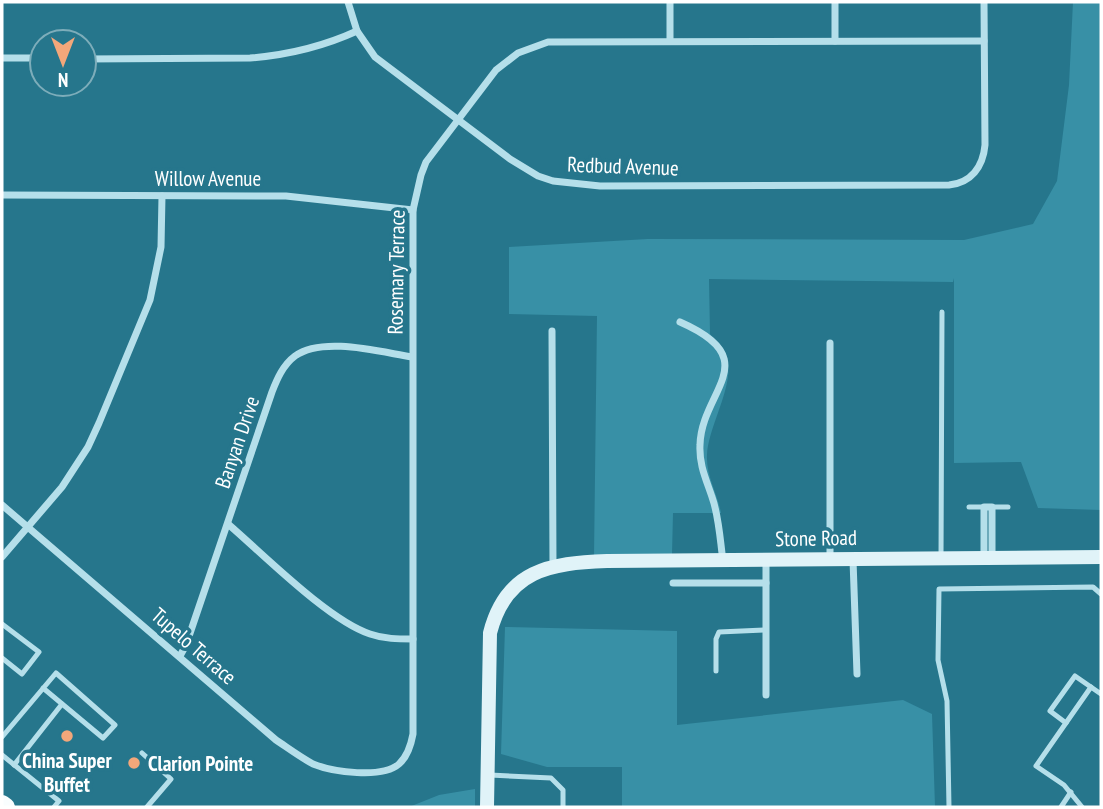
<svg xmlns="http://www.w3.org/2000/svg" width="1103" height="809" font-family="'PT Sans Narrow',sans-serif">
	<rect width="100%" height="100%" fill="#26768c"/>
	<g fill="#3890a6">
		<path d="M1073 2H1101V510L1038 508 1021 462 954 463V278L953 282 709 279 710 334C714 339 721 344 724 350 740 378 708 424 707 455 706 476 717 492 721 513H673L672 554 594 557 597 316 509 314V247L648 239 964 240 1033 224 1057 181 1069 85Z"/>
		<polygon points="505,627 677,631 677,725 903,700 932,714 935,807 622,807 622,767 547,767 501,754"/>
		<polygon points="475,789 475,807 409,807 439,795"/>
	</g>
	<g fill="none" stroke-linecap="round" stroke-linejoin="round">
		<g stroke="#b5dfea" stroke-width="5">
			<polyline points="969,507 984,507"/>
			<polyline points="992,507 1008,507"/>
			<polyline points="941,558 942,312"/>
			<polyline points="2,624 39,652 22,674 2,658"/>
			<polyline points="716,671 716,639 719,632 766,630"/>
			<polyline points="1066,723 1050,711 1075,676 1101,694"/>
			<polyline points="2,737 56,673 115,725 103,738 43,688"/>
			<polyline points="142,753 171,779 147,807"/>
			<polyline points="2,755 59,801 54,807"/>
			<polyline points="14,765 62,704"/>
			<polyline points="490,775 551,778 563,790 563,807"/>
			<polyline points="949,807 947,701 938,660 939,589 1093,587 1101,594"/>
			<polyline points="1061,807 1071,792"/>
			<polyline points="1082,807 1064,785 1036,766 1091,687"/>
		</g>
		<g stroke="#b5dfea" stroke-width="7">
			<path d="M348 2 357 31 375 57 510 159 538 176 553 181 600 186 949 185C971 183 983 167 985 145L984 2"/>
			<polyline points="670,2 670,41"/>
			<polyline points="835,41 835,2"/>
			<polyline points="2,58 42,58"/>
			<path d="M84 59 250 58C288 55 322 47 357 31"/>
			<polyline points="2,195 286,196 413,210"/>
			<path d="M680 322C767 360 701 391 700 445 699 465 706 479 712 497 719 516 720 540 723 561"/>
			<polyline points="552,331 553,565"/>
			<path d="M2 505 276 740C288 748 300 757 313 764 333 772 382 779 399 764 408 756 411 745 413 734V210L421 175 426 162 496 70 518 53 548 42 984 41"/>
			<path d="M228 524C263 554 328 620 370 634 384 639 398 639 413 639"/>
			<polyline points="2,557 62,487 88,447 99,423 150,300 161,247 162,196"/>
			<polyline points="984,557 984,507 992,507 992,558"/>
			<polyline points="830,559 830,343"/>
			<polyline points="766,560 766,695"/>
			<polyline points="853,560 857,674"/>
			<polyline points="673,583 766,583"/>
			<path d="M180 656 186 645 272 392C277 379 283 365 295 356 323 336 380 352 412 357"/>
		</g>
		<path stroke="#e0f3f8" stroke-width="14" d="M487 807 490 633C506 570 550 563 607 561L1101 557"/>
		<polyline stroke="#f9fdfe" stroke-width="18" points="2,804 6,807"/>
	</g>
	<g fill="#f3a77a" stroke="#26768c" stroke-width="2.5">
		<circle cx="67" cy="736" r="7"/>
		<circle cx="134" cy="763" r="7"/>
	</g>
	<g text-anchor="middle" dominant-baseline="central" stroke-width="7" stroke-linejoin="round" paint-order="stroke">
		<g font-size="21" fill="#fff" stroke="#26768c">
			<text transform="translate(623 166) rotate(2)">Redbud Avenue</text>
			<text x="208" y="178">Willow Avenue</text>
			<text transform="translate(396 272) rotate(-89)">Rosemary Terrace</text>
			<text transform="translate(237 442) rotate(-71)">Banyan Drive</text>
			<text transform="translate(816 538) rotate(-1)">Stone Road</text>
			<text transform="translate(194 646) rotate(41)">Tupelo Terrace</text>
		</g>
		<g font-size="21" font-weight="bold" fill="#fff" stroke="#26768c">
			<text x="67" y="760">China Super<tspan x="67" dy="24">Buffet</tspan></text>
			<text x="148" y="763" text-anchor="start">Clarion Pointe</text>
		</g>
	</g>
	<rect width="1103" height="809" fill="none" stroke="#ffffff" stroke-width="7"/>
	<g transform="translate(63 63) rotate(180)"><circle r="33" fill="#26768c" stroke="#7dadba" stroke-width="2"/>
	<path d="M0-5L12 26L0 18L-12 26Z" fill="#f3a77a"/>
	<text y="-10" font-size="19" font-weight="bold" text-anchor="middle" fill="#ffffff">N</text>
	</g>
</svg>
